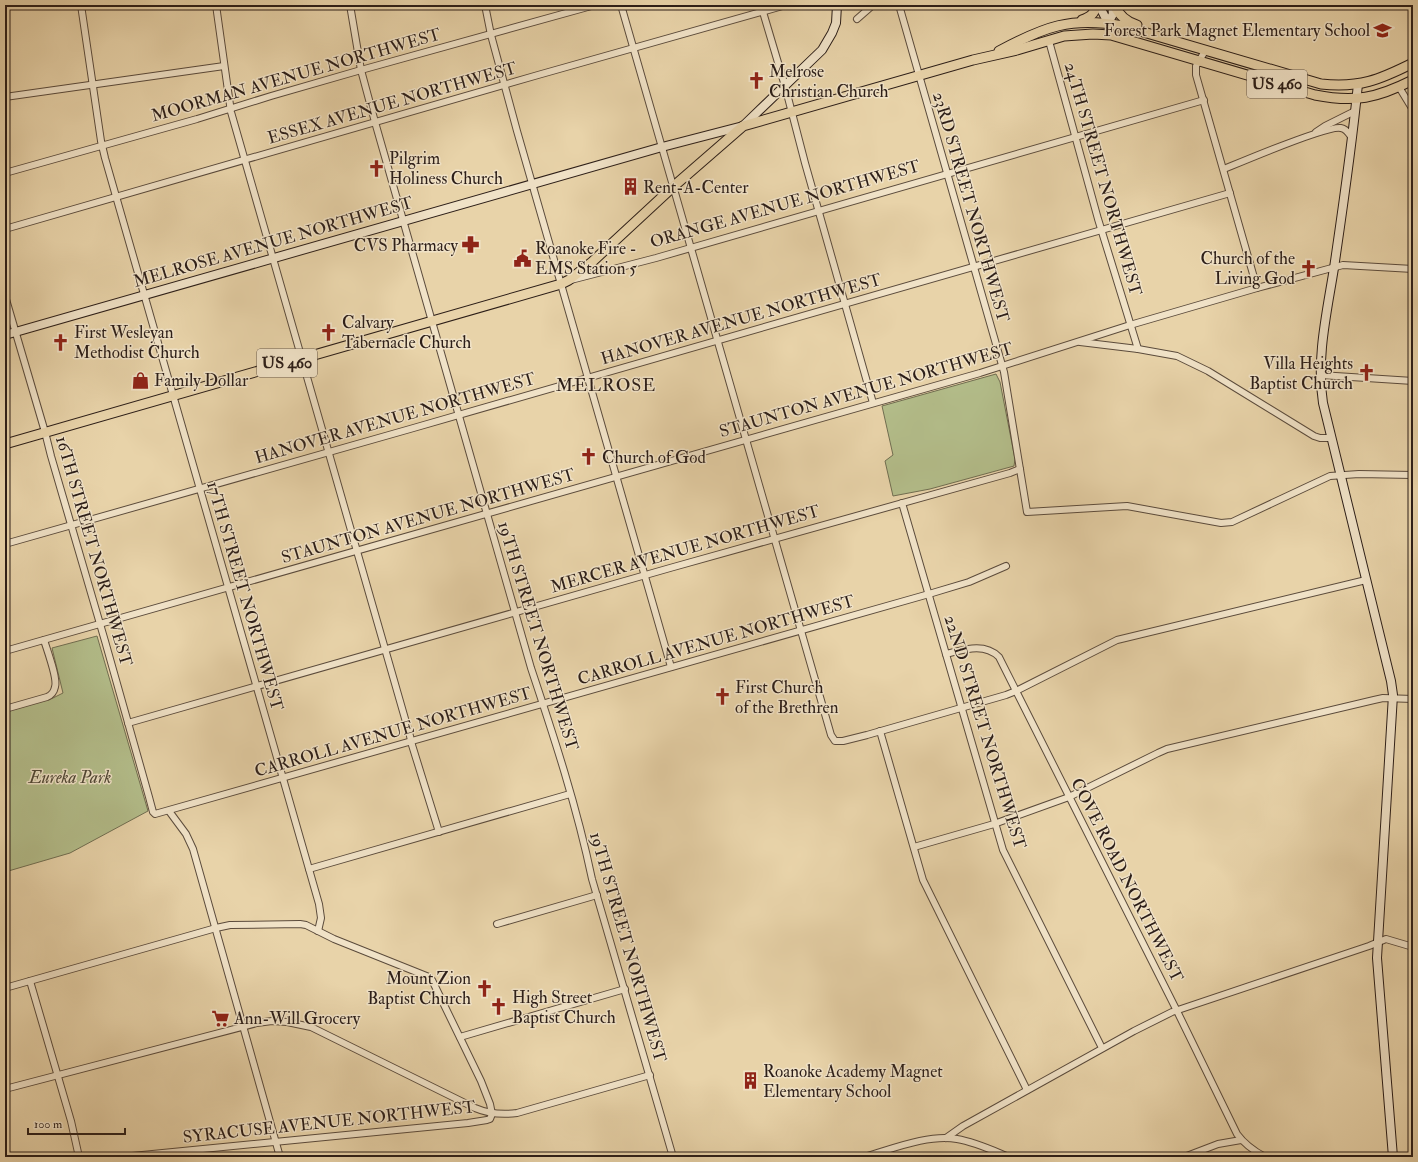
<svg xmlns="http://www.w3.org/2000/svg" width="1418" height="1162" font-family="'IM FELL Double Pica',serif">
	<rect width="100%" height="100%" fill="#e8d3a9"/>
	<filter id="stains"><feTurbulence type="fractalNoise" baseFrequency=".005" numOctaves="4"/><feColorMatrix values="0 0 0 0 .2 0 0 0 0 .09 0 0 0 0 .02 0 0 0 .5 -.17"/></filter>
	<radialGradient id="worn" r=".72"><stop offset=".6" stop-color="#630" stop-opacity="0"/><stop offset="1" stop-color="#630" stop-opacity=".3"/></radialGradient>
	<g fill="#b3bd8a" stroke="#706e51">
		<polygon points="996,374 1000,382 1015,459 1014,466 930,489 893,496 885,461 893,455 882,406"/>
		<polygon points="97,636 148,811 70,853 5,872 5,712 53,698 63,693 52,648"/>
	</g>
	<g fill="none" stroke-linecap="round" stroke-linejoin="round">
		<defs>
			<g id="street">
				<polyline points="81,5 101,141 105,158 319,904 321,918 318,931"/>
				<polyline points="216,5 231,112 410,736 412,745 439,832"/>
				<path d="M350 5 361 70 375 122 531 668C554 737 577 807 592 879L673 1157"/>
				<polyline points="485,5 491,35 517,131 671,667"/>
				<polyline points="621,5 831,735 835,741 843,741 867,735 1006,695 1016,691 1117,640 1366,580"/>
				<polyline points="899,5 1004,372 1027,512 1127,506 1221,523 1232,522 1330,476 1359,474 1413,475"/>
				<polyline points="763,12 785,86 805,163 873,403"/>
				<polyline points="857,19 873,5"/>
				<polyline points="1049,41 1098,219 1138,349"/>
				<polyline points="1205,51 1196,66 1196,75 1257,288"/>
				<polyline points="1399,87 1413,110"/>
				<polyline points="5,97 224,66"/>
				<polyline points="1316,132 1325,126 1355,111"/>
				<path d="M1224 169C1241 162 1328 125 1341 128 1347 129 1349 134 1352 138"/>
				<polyline points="5,173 197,119 271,96 361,70 595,5"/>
				<polyline points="5,229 538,75 786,5"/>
				<polyline points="571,280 656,258 1204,100"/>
				<polyline points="5,296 45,432 51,456 105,641 149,797 153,812 155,814 929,594 969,582 1006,566"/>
				<polyline points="1080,342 1138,349 1177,356 1208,371 1314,436 1320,438 1332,438"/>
				<polyline points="1320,375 1413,381"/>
				<polyline points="902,503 1003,850 1102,1048"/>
				<polyline points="5,544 410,429 1230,193"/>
				<polyline points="5,651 980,373 1130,325 1257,288 1343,265 1413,269"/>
				<path d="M946 654C963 650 984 642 999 657L1177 1011 1237 1134C1245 1145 1254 1151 1265 1157"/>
				<path d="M5 709 47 697C52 695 54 692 55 687 58 679 47 650 44 640"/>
				<polyline points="128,723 670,568 1010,473 1020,469"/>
				<polyline points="880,731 923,880 1027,1090"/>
				<polyline points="169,811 186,834 193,849 280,1157"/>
				<polyline points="914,847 994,824 1069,797 1158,753 1167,749 1374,700 1383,698 1413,699"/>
				<polyline points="309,869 570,794"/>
				<polyline points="497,924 597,895"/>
				<polyline points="30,981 71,1121 79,1157"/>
				<polyline points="5,988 216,928 230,925 300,924 306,925 334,939 429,977 432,980 481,1081 490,1104 492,1114"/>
				<polyline points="460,1037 625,989"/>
				<path d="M5 1089 257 1023 272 1021 287 1022 311 1027 475 1108C489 1114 502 1115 517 1113L650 1075"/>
				<polyline points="946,1138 963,1126 1134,1031 1172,1012 1369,946 1386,939 1413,947"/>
				<polyline points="122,1157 468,1123 487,1120 490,1119 492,1114"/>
				<path d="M864 1157C892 1149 928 1134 957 1139 975 1142 992 1150 1009 1157"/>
				<polyline points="1184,1157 1218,1144 1241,1140"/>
			</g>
			<g id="secondary">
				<polyline points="1099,5 1108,23 1113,14 1112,5"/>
				<path d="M1358 84C1352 145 1343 207 1334 268 1327 312 1316 358 1323 403L1391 681 1393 695 1377 958 1393 1157"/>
				<polyline points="5,335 662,147 743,126 822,50 832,33 836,23 837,5"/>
			</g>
			<g id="primary">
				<path d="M1114 5C1119 15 1126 22 1137 25"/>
				<path d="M1082 20C1090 17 1095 14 1096 5"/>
				<path d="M999 51C1044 27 1071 16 1123 26L1321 84C1360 88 1379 80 1413 63"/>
				<path d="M5 444 561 284 569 280 592 262 674 186 743 126 973 60 1017 50 1064 36 1093 34 1111 35 1315 95C1355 103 1377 98 1413 80"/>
			</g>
		</defs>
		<use href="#street" stroke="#5b4b3c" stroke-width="8"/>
		<use href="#secondary" stroke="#2c1e18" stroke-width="10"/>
		<use href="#primary" stroke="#2c1e18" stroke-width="11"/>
		<use href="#street" stroke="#f0e2c7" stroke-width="6"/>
		<use href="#secondary" stroke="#f0e2c7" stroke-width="8"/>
		<use href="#primary" stroke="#e8d3a9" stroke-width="9"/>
	</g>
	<defs>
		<symbol id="school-bare" viewBox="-9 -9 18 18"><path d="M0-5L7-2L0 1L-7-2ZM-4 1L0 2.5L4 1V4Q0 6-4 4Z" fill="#8f2418" stroke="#f0e2c7" stroke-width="2.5" paint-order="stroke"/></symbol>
		<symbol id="church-bare" viewBox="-9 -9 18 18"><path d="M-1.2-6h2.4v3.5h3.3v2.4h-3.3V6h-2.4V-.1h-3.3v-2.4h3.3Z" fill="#8f2418" stroke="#f0e2c7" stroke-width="2.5" paint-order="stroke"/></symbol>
		<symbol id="building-bare" viewBox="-9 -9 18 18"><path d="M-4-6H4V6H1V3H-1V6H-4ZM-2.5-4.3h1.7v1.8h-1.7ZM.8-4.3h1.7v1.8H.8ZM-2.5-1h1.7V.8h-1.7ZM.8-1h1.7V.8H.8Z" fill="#8f2418" stroke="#f0e2c7" stroke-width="2.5" paint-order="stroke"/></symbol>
		<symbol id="pharmacy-bare" viewBox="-9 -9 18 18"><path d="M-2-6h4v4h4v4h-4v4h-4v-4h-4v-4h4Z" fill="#8f2418" stroke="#f0e2c7" stroke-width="2.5" paint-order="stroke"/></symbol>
		<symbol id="civic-bare" viewBox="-9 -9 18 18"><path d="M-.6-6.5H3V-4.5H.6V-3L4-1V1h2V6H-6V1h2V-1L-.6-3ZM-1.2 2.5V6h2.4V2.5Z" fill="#8f2418" stroke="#f0e2c7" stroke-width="2.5" paint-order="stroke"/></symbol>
		<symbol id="shop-bare" viewBox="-9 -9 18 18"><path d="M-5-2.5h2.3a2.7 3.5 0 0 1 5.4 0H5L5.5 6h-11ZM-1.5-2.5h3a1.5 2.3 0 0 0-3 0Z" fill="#8f2418" stroke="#f0e2c7" stroke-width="2.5" paint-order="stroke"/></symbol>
		<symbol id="supermarket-bare" viewBox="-9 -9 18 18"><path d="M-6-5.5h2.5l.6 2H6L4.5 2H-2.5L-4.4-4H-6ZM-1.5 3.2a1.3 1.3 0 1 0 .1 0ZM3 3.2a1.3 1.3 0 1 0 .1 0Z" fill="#8f2418" stroke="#f0e2c7" stroke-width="2.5" paint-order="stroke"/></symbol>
	</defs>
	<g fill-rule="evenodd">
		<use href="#school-bare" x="1370" y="18" width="25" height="25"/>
		<use href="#church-bare" x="744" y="68" width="25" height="25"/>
		<use href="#church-bare" x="364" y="156" width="25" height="25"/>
		<use href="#building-bare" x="618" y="174" width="25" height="25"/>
		<use href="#pharmacy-bare" x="458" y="232" width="25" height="25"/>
		<use href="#civic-bare" x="510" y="246" width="25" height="25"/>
		<use href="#church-bare" x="1296" y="256" width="25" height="25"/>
		<use href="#church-bare" x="316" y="320" width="25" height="25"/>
		<use href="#church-bare" x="48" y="330" width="25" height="25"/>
		<use href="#church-bare" x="1354" y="360" width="25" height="25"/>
		<use href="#shop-bare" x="128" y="368" width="25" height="25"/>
		<use href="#church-bare" x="576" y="444" width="25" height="25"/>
		<use href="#church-bare" x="710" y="684" width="25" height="25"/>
		<use href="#church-bare" x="472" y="976" width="25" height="25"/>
		<use href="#church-bare" x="486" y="994" width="25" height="25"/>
		<use href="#supermarket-bare" x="208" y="1006" width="25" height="25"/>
		<use href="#building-bare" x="738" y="1068" width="25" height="25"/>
	</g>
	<g text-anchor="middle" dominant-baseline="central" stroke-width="3" stroke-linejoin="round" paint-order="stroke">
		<g fill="#f0e2c7" stroke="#67594c" stroke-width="1">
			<rect x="1247" y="70" width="60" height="28" rx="3"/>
			<rect x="257" y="349" width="60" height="28" rx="3"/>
		</g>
		<g font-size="16" font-weight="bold" fill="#2c1e18">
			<text x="1277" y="84">US 460</text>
			<text x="287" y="363">US 460</text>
		</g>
		<g font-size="17" fill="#2c1e18" stroke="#f0e2c7" text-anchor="start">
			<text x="1370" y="30" text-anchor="end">Forest Park Magnet Elementary School</text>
			<text x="769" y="71">Melrose<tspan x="769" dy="20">Christian Church</tspan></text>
			<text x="389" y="158">Pilgrim<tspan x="389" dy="20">Holiness Church</tspan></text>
			<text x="643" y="187">Rent-A-Center</text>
			<text x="458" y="245" text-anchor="end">CVS Pharmacy</text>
			<text x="535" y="248">Roanoke Fire -<tspan x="535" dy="20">EMS Station 5</tspan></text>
			<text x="1295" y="258" text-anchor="end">Church of the<tspan x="1295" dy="20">Living God</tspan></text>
			<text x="342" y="322">Calvary<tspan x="342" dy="20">Tabernacle Church</tspan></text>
			<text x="74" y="332">First Wesleyan<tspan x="74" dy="20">Methodist Church</tspan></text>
			<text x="1353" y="363" text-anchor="end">Villa Heights<tspan x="1353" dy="20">Baptist Church</tspan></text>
			<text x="154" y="380">Family Dollar</text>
			<text x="602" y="457">Church of God</text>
			<text x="735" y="687">First Church<tspan x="735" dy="20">of the Brethren</tspan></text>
			<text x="471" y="978" text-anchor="end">Mount Zion<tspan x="471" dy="20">Baptist Church</tspan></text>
			<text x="512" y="997">High Street<tspan x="512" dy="20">Baptist Church</tspan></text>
			<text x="234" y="1018">Ann-Will Grocery</text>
			<text x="763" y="1071">Roanoke Academy Magnet<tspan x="763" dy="20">Elementary School</tspan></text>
		</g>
		<g font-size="17" fill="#2c1e18" stroke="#f0e2c7">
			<text transform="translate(296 75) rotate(-16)">MOORMAN AVENUE NORTHWEST</text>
			<text transform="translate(392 103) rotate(-16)">ESSEX AVENUE NORTHWEST</text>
			<text transform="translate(1103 179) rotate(74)">24TH STREET NORTHWEST</text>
			<text transform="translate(785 204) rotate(-16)">ORANGE AVENUE NORTHWEST</text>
			<text transform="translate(971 207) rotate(74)">23RD STREET NORTHWEST</text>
			<text transform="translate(273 242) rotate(-16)">MELROSE AVENUE NORTHWEST</text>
			<text transform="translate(741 319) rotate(-16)">HANOVER AVENUE NORTHWEST</text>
			<text transform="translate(866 390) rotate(-16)">STAUNTON AVENUE NORTHWEST</text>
			<text transform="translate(395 418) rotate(-16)">HANOVER AVENUE NORTHWEST</text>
			<text transform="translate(428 516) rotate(-16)">STAUNTON AVENUE NORTHWEST</text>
			<text transform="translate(685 549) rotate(-16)">MERCER AVENUE NORTHWEST</text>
			<text transform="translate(94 551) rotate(74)">16TH STREET NORTHWEST</text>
			<text transform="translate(245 596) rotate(74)">17TH STREET NORTHWEST</text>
			<text transform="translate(538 636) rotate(73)">19TH STREET NORTHWEST</text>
			<text transform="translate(716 640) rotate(-16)">CARROLL AVENUE NORTHWEST</text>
			<text transform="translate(393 732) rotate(-16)">CARROLL AVENUE NORTHWEST</text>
			<text transform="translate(985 732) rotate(73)">22ND STREET NORTHWEST</text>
			<text transform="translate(1127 880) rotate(63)">COVE ROAD NORTHWEST</text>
			<text transform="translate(628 947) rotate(74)">19TH STREET NORTHWEST</text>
			<text transform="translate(329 1122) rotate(-6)">SYRACUSE AVENUE NORTHWEST</text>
		</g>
		<g font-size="17" font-style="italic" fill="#4e4634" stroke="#f0e2c7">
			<text x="70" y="777">Eureka Park</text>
		</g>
		<g font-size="18" letter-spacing="1" fill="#2c1e18" stroke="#f0e2c7">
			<text x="606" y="385">MELROSE</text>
		</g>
	</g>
	<rect width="1418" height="1162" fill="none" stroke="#e8d3a9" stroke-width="20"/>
	<rect x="6" y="6" width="1406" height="1150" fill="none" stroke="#2c1e18" stroke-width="2"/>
	<rect x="10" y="10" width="1398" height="1142" fill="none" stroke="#2c1e18"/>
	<path d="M28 1128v6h97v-6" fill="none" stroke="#2c1e18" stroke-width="2"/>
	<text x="34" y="1128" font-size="12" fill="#2c1e18" stroke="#f0e2c7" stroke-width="3" paint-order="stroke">100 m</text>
	<rect width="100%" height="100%" filter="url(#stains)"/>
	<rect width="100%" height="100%" fill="url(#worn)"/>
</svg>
